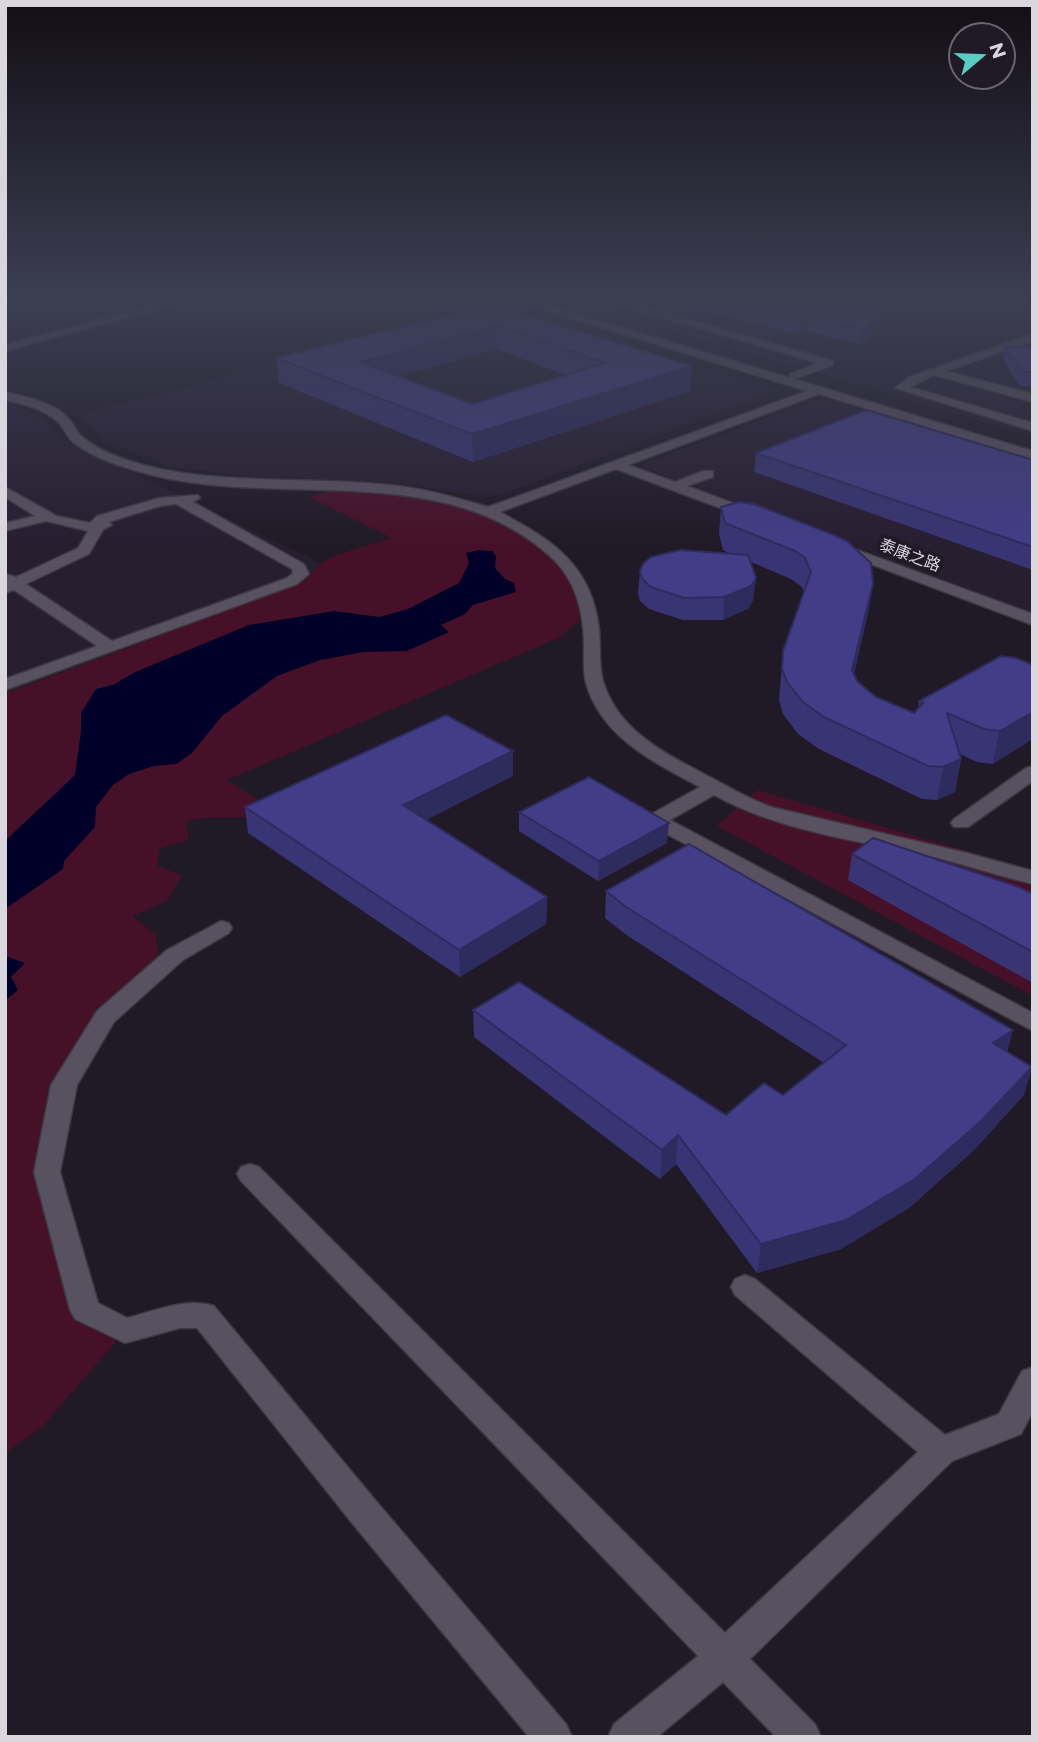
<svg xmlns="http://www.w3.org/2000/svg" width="1038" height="1742" font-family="Montserrat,'Noto Sans SC',sans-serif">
	<rect width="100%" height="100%" fill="#201a26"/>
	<g fill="#271e30">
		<polygon points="569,301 1033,301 1033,436"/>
		<polygon points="495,306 778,390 501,495 478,496 398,483 256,477 168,467 105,442 79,415"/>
		<polygon points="5,401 44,420 63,440 321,563 305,581 5,694"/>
		<polygon points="811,402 837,402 1033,461 1033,613 642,467 645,463"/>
	</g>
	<g fill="#471029">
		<polygon points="372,488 490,511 563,559 590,612 558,638 227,780 268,806 249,817 201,818 187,821 188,840 160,848 157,866 182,875 167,901 132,916 156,935 159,969 105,1018 64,1085 47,1172 85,1310 125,1331 41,1428 5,1453 5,694 305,581 321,563 336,555 392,538 309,497 330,491"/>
		<polygon points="757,790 1033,870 1033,996 717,826"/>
	</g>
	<g fill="#000028">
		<polygon points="478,550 493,551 496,556 495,568 505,579 514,583 516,592 473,605 465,614 441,625 449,632 407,651 364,652 320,660 277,676 222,716 192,753 176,764 154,766 129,774 113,785 96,807 95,827 64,861 63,869 5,909 5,841 75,775 81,731 81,713 96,689 113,685 135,672 249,625 334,611 379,617 408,609 459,583 469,563 466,553"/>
		<polygon points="5,956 25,963 11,977 18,990 5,1001"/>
	</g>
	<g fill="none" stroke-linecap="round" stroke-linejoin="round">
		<defs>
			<g id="minor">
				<polygon points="169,301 187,301 5,351 5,345"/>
				<path d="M517 301H534L790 378V374L818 363 607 301H624L833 361V365L794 379 1033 451V459L819 394 628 465 675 482 703 471H713V477L687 486 757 512V518H747L616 469 500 512C552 540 592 565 599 629 601 648 598 669 605 687 622 733 668 755 708 776 729 787 749 799 771 807L967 853 1033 871V884C998 876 964 864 929 856 858 841 779 831 714 795L670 820 1033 1013V1031L648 824 645 820 648 816 700 787C655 763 601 737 586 683 583 671 584 659 584 646 584 614 576 581 553 559 445 458 283 508 152 475 125 468 97 460 74 443 67 437 65 429 58 422 45 409 23 404 5 400V392C26 397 54 402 69 419 74 424 76 431 81 436 102 454 133 463 160 469 239 485 319 476 399 486 430 490 458 498 488 507L807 391Z"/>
				<polygon points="1033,334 1033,341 946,371 1033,394 1033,402 934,375 910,387 1033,423 1033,431 895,388 909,377"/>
				<path d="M5 487 57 516 90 523 97 516 159 498 198 495 200 498 193 502 304 564 309 574 297 584 5 690V679L97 646 14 590 5 593V574L16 577 78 548 88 531 46 521 5 531V523L35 516 5 497ZM176 504 292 569 293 573 287 578 112 641 26 584 89 554 103 530 112 525 109 522 160 506Z"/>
				<polygon points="838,543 1033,614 1033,625 833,550 831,547 833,544"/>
				<polygon points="1033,766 1033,781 968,827 954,827 951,823 954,819 1026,768"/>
				<path d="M221 921 229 923 232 928 229 933 183 960 114 1022 77 1085 60 1172 98 1303 127 1318C155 1311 186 1297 214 1306L376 1501 566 1724 572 1737H529L352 1523 197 1328H180L125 1343 75 1319 70 1310 34 1172 51 1085 97 1011 167 950Z"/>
				<polygon points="250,1164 259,1167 725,1633 918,1452 735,1295 731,1287 735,1279 745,1275 755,1279 945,1435 999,1414 1022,1371 1033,1367 1033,1411 1021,1434 952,1461 750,1659 815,1724 821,1737 776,1737 723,1682 657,1737 608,1737 614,1724 698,1656 241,1181 237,1174 241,1167"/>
			</g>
		</defs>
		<use href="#minor" stroke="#3c3741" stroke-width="3"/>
		<use href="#minor" fill="#58515f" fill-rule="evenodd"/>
	</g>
	<g fill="#393473" fill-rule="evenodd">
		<polygon points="662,301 848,301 882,304 880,318 867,342 860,344 806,331 798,334"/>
		<polygon points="984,301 1013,301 1000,305"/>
		<path d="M492 305 690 391 473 462 279 383 276 358ZM496 349 566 375 472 404 399 376Z"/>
		<polygon points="1005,347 1033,347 1033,386 1020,386 1003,360"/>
		<polygon points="756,453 1033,460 1033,570 754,472"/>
		<polygon points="721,507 873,584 868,613 854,674 857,681 876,697 914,713 918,709 919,701 1016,658 993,764 977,762 960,754 961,759 955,792 937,800 922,799 819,749 798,734 783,714 779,700 783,651 804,593 802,587 791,579 751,562 756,578 753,600 749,608 723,620 683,620 649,609 640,601 638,593 640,571 731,554 723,550 719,534"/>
		<polygon points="513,751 513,776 426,820 547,897 546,924 460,977 248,833 245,807"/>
		<polygon points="519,812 667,843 598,881 519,831"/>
		<polygon points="852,854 1033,894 1033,983 848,880"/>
		<polygon points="606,891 1008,1052 1032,1067 1024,1095 974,1150 909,1208 841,1249 757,1273 676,1164 660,1179 474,1037 473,1010 726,1115 783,1095 824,1063 625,934 605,918"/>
	</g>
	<g fill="#2e2b5e">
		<polygon points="1000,301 1013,301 1000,305"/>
		<polygon points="882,304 880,318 867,342 860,344 862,329"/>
		<polygon points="807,316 806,331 798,334 800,319"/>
		<polygon points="496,325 496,349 362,387 360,362"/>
		<polygon points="692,366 690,391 473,462 472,434"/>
		<polygon points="756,578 753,600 749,608 723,620 724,597"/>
		<polygon points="873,584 868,613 847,701 852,670"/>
		<polygon points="1033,712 1033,739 993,764 1000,731"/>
		<polygon points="513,751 513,776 404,831 403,805"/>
		<polygon points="961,759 955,792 937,800 943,767"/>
		<polygon points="669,823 667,843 598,881 599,861"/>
		<polygon points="547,897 546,924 460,977 459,950"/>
		<polygon points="1013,1030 1006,1058 993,1043"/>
		<polygon points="1032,1067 1024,1095 974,1150 909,1208 841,1249 757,1273 761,1244"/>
		<polygon points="678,1135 676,1164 660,1179 662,1150"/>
	</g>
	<g fill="#423d86" stroke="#2e2b5e" stroke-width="2" fill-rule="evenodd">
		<polygon points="723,301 848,301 882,304 869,327 862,329 807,316 800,319"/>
		<path d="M492 305 692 366 472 434 276 358ZM496 325 605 363 472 404 360 362Z"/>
		<polygon points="1005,347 1033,347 1033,372 1023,372"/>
		<polygon points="866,410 1033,460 1033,547 756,453"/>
		<polygon points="739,502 754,504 834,535 847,541 871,563 873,584 852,670 857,681 876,697 914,713 923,703 919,701 1001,656 1016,658 1033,665 1033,712 1000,731 984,729 947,713 961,759 943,767 928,766 824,717 803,702 787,682 782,669 783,651 811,572 805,558 795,551 725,523 721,507"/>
		<polygon points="680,550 748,555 756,578 751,586 724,597 684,598 651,587 642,579 640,571 643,564 651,557"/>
		<polygon points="446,715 513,751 403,805 547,897 459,950 245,807"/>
		<polygon points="589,777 669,823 599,861 519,812"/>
		<polygon points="873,838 1019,887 1033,894 1033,952 852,854"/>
		<polygon points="689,844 1013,1030 993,1043 1032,1067 981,1121 915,1179 846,1220 761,1244 678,1135 662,1150 473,1010 519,982 726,1115 764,1083 783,1095 846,1045 626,907 606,891"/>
	</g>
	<linearGradient id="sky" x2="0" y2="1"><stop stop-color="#120e15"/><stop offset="0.55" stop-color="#3c3e52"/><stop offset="1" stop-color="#3c3e52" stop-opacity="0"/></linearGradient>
	<rect width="1038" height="545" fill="url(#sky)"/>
	<g text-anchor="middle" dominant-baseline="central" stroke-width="7" stroke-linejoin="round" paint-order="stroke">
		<g font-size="16" fill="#dad6de" stroke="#201a26">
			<text transform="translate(910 555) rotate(21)">泰康之路</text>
		</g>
	</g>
	<rect width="1038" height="1742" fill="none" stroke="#dad6de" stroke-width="14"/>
	<g transform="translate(982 56) rotate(71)"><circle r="33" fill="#201a26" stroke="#6a6570" stroke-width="2"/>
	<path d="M0-5L12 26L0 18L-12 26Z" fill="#57cec1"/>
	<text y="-10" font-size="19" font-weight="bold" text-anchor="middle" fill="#dad6de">N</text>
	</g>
</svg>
